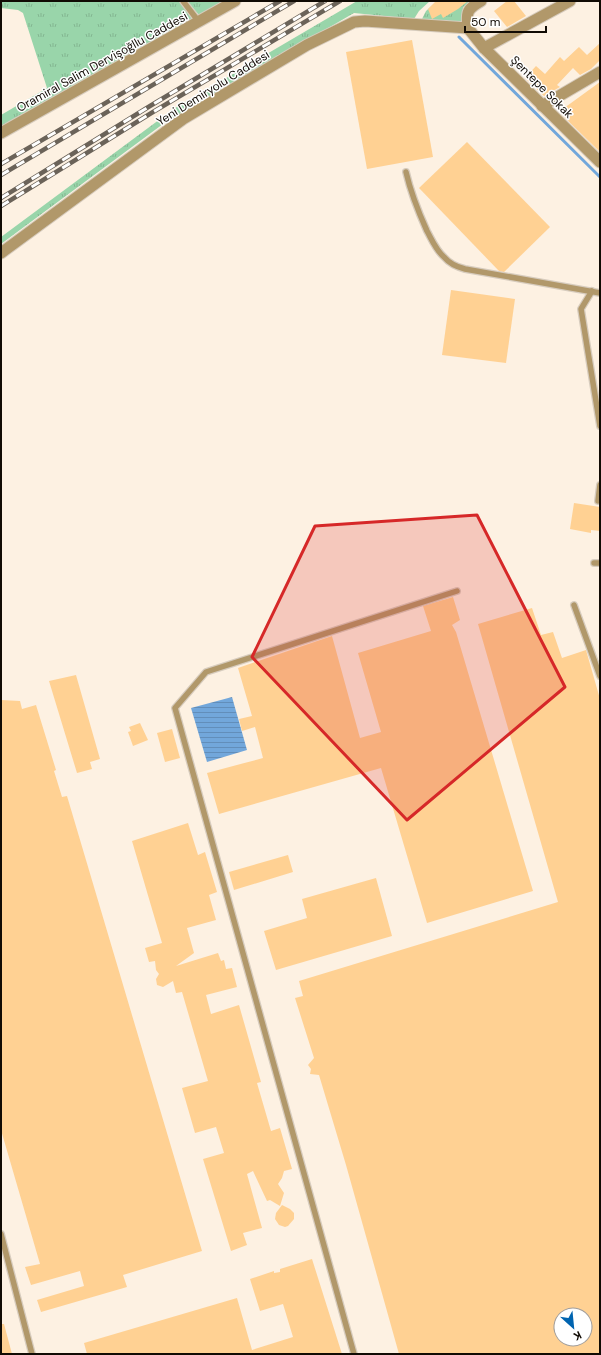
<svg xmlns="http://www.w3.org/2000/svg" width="601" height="1355" font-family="'DM Sans',sans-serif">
	<defs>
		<pattern id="grass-tufts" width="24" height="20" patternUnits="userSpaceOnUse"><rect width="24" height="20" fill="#99d5aa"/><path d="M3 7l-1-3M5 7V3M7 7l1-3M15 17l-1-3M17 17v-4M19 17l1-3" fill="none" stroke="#83b691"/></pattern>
		<pattern id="water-rules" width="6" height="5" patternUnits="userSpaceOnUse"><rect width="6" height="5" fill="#72a7db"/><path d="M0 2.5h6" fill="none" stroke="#628eba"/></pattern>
	</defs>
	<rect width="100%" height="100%" fill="#fdf1e2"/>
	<g fill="url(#grass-tufts)">
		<polygon points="1,1 179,1 191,17 191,21 1,127 1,115 47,88 23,13 18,10 1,8"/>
		<polygon points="187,1 223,1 203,14 199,15"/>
		<polygon points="357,1 430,1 419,11 414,19 354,13 163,124 1,244 1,237 175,108"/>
		<polygon points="437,1 473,1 463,7 464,23 422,19 426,11"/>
	</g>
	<polygon fill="url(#water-rules)" points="232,697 247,750 207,762 191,708"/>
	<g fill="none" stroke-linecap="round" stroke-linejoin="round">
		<polyline stroke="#72a7db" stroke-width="3" points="459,37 600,177"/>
	</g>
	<g fill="#ffd193" fill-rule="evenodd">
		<polygon points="436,1 468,1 458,9 443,18 441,14 432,19 428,9"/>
		<polygon points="507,1 514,1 526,16 507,27 494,11"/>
		<polygon points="412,40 433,157 367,169 346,52"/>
		<polygon points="600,43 600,60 591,69 580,75 573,68 557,85 560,87 544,96 525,78 536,66 545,74 560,57 564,61 579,47 587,55"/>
		<polygon points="600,82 600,152 562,115 560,111"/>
		<polygon points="467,142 550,227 504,272 499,271 419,188"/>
		<polygon points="451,290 515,299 506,363 442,355"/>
		<polygon points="574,503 600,507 600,531 591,530 591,533 570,529"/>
		<polygon points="453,597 460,620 452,625 456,632 533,891 427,923 381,768 219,814 207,773 263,758 255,727 242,731 239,719 252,716 238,668 332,636 360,738 381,732 358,653 431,631 423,606"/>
		<path d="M532 608 541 635 553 632 562 658 586 650 600 699V1354H399L346 1165 319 1075 310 1074 311 1069 308 1065 314 1058 295 998 303 996 299 981 558 902 478 624ZM561 1315H585V1339H561Z"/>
		<polygon points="76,675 100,759 90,762 92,769 77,773 49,681"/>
		<polygon points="1,700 20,701 22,709 36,705 56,770 54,771 62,797 67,796 202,1251 123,1275 127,1287 41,1312 37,1300 84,1286 80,1271 31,1285 25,1267 40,1264 1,1130"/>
		<polygon points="140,723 148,740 133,746 128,732 131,731 129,727"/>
		<polygon points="172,729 180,758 165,762 157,733"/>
		<polygon points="188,823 198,855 205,852 217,892 209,895 216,920 187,928 194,953 176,966 218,953 221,961 224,960 226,969 232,968 237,987 206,995 211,1014 239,1005 261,1082 257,1083 271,1131 280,1128 292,1169 284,1171 282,1178 278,1184 284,1193 280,1206 270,1200 267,1201 253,1171 247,1174 262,1228 243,1233 247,1245 231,1251 203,1159 224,1153 216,1127 195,1133 182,1088 208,1081 182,992 176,993 173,981 163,987 157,985 156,979 159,974 156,970 155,961 149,962 145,948 162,943 132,841"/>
		<polygon points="288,855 293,872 234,890 229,872"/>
		<polygon points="376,878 392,936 276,970 264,931 307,918 302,899"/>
		<polygon points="282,1205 290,1209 294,1213 294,1219 288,1226 285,1227 279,1225 275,1219 276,1213"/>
		<polygon points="312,1259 342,1354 87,1354 84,1343 237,1298 252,1350 293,1337 283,1304 260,1311 250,1279 274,1271 274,1273 280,1272 280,1269"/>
		<polygon points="1,1324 4,1324 12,1354 1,1354"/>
	</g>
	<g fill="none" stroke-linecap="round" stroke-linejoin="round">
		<defs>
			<g id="service">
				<polyline points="183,1 199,22"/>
				<path d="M406 172C411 194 418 211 427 231 432 240 436 250 444 257 449 263 457 267 465 269L600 293"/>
				<polyline points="592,291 581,309 600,426"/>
				<polyline points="598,501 600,485"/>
				<polyline points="594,563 600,563"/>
				<polyline points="574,605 600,676"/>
				<polyline points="1,1234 32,1354"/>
				<polyline points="354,1354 175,708 206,672 457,591"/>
			</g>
			<g id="minor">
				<polyline points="468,28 484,48 600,162"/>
				<path d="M468 28C466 12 467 9 481 1"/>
				<polyline points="484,48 570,1"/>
				<polyline points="542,106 600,72"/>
				<polyline points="1,253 183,119 307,45 348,25 354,22 365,21 468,28"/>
			</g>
			<polyline id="tertiary" points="1,133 235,1"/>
		</defs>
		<use href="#service" stroke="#d7ccbe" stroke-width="8"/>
		<use href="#minor" stroke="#d7ccbe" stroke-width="13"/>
		<use href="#tertiary" stroke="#d7ccbe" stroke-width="13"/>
		<use href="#service" stroke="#b1986a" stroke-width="5.5"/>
		<use href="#minor" stroke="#b1986a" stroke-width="11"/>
		<use href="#tertiary" stroke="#b1986a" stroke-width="11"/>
		<defs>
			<g id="rail">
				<polyline points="1,164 280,1"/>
				<polyline points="1,175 294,1"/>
				<polyline points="1,198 150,106 325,1"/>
				<polyline points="1,206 153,112 340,1"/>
			</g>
		</defs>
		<use href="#rail" stroke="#6b6359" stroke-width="4.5"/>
		<use href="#rail" stroke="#fff" stroke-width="3" stroke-dasharray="9" stroke-linecap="butt"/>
	</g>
	<path fill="#d62828" fill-opacity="0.2" stroke="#d62828" stroke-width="3" stroke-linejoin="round" d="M477 515 565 687 407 820 252 657 315 526Z"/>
	<g text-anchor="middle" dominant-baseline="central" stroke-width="3" stroke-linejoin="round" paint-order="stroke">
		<g font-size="12" fill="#110b04" stroke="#fff">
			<text transform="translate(102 62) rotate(-29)">Oramiral Salim Dervişoğllu Caddesi</text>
			<text transform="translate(542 87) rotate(45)">Şentepe Sokak</text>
			<text transform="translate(213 88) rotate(-32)">Yeni Demiryolu Caddesi</text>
		</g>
	</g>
	<rect width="601" height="1355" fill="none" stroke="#110b04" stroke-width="4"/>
	<g transform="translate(573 1327) rotate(153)"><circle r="19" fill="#ffffff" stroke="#a09d9b"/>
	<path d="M0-3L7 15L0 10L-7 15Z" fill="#0064b0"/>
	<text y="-6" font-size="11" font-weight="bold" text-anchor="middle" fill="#110b04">K</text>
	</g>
	<path d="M465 26v6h81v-6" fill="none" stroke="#110b04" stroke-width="2"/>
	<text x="471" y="26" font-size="12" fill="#110b04" stroke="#ffffff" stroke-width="3" paint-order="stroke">50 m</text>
</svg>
